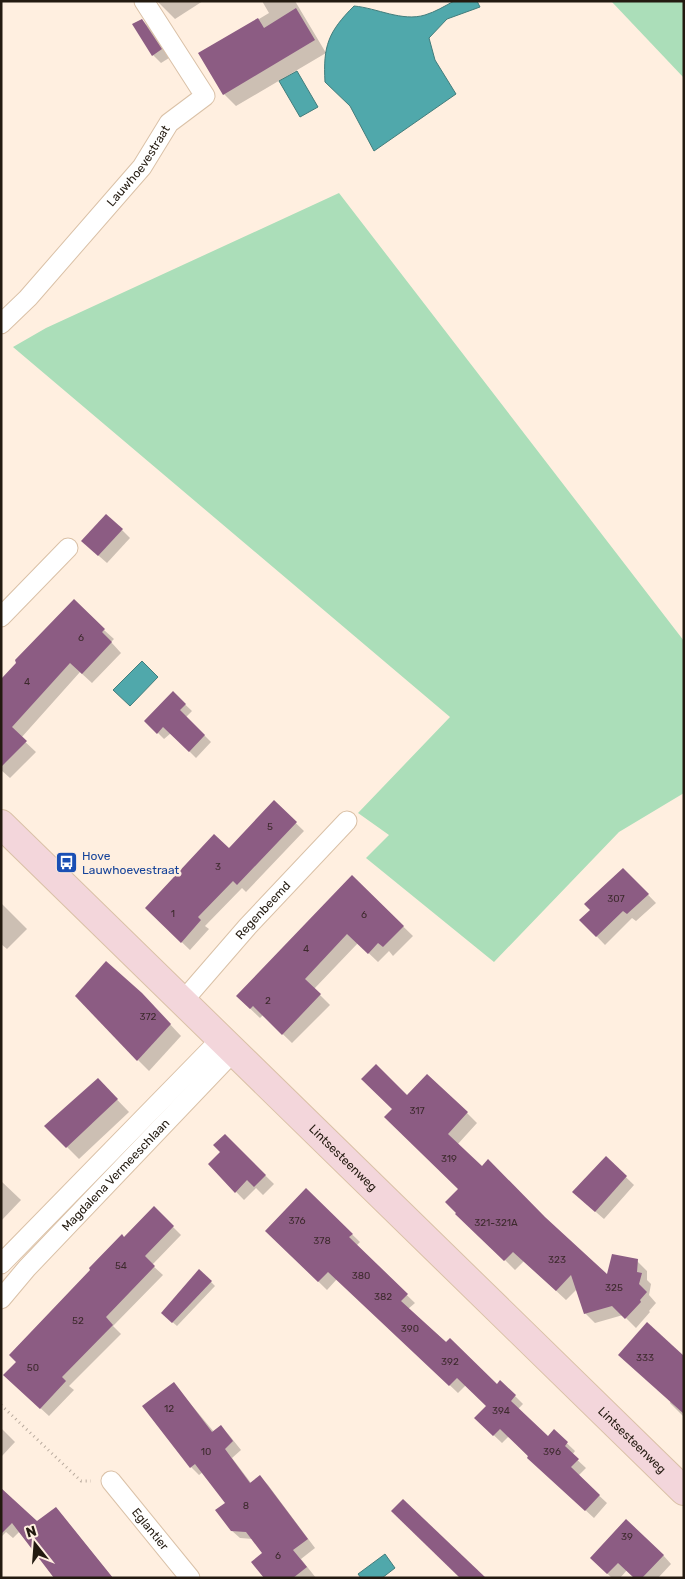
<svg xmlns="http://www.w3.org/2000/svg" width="685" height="1579" font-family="Rubik,sans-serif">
	<rect width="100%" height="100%" fill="#ffefe0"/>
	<g fill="#abdeb9">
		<polygon points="613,1 684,1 684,78 612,2"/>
		<polygon points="339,193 684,641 684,793 619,832 494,962 366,858 389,835 358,813 450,717 13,347 46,328"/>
	</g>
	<g fill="#50a8ab" stroke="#427d7c">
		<path d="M454 1H477L480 7 447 19 429 38 435 60 456 94 374 151 350 106 325 82C323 46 328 32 354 6 377 8 402 22 425 15 435 12 445 6 454 1Z"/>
		<polygon points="297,71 318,107 300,117 279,81"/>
		<polygon points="142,661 158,677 130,706 113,690"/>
		<polygon points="385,1554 395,1568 382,1578 361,1578 358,1574"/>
	</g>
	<g fill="#0003">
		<polygon points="157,1 203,1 175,19"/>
		<polygon points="262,1 295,1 326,53 236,106 224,94 200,54 269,13"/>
		<polygon points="142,20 150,28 169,58 161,63 153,55"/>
		<polygon points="122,530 130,538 107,563 91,549"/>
		<polygon points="104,630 114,639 111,642 121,653 92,683 80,672 21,738 36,752 10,778 1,770 1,686"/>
		<polygon points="173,693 192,711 186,717 211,742 196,758 171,733 164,739 146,721"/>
		<polygon points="274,802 304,831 246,892 242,888 205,926 209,929 190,950 146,908 229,850"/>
		<polygon points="623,869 656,903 636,921 632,918 605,945 581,920 591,910"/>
		<polygon points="352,877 413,936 393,956 389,951 378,962 358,943 314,989 330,1005 292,1043 263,1015 260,1018 237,996"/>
		<polygon points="1,903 27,929 7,949 1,944"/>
		<polygon points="153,1006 181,1036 149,1071 138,1060"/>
		<polygon points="98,1080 129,1112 79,1159 46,1126"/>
		<polygon points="407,1097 467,1113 477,1123 457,1145 482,1168 546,1220 607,1276 637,1261 647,1271 647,1280 651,1284 649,1295 656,1303 649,1311 650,1312 636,1328 623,1315 595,1323 585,1313 577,1289 566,1300 524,1261 515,1270 447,1202 459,1189"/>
		<polygon points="225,1136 274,1184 263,1195 256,1188 244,1200 209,1164 221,1152"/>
		<polygon points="606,1158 634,1185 604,1219 582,1200"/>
		<polygon points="1,1181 21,1200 1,1221"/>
		<polygon points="306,1190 360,1242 356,1246 415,1303 408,1309 497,1386 515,1396 523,1404 518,1409 548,1437 554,1431 575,1451 572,1455 586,1468 578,1476 607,1503 594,1518 537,1466 509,1436 502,1443 484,1426 488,1406 466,1385 458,1393 337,1279 327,1290 267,1231"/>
		<polygon points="154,1208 181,1235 152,1265 163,1275 113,1326 121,1334 69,1386 74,1390 49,1416 13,1383 124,1238"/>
		<polygon points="199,1270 215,1286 177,1326 162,1313"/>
		<polygon points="684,1359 684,1417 670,1403"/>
		<polygon points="174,1384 214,1432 221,1427 229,1435 241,1450 232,1458 251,1483 260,1477 268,1485 315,1548 301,1559 316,1578 266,1578 264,1553 253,1539 240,1538 231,1530 226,1503 203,1472 199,1475 191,1467"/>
		<polygon points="1,1428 15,1442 1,1457"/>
		<polygon points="1,1490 37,1523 56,1508 113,1578 56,1578 20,1531 13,1538 6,1532 1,1537"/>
		<polygon points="663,1555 671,1564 658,1578 635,1578 627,1570 620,1578 612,1578 591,1558"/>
	</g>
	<g fill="#8c5c83">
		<polygon points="296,8 315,40 223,95 198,53 258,18 264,28"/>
		<polygon points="142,19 162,49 152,56 132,24"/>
		<polygon points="106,514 123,529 98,556 81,541"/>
		<polygon points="74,599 105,629 102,632 112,642 82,674 70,663 12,727 27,741 1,767 1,679 16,663 15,660"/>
		<polygon points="173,691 186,704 180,710 205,735 189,752 163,727 157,734 144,721"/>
		<polygon points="274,800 297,822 237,885 233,881 198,917 201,920 181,943 145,908 214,834 229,848"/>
		<polygon points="623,868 649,894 627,914 623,911 596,937 579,920 590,910 584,904"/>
		<polygon points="352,875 404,926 383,947 378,943 368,954 347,934 305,979 321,994 282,1035 253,1006 250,1009 236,996"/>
		<polygon points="106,961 142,993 171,1024 137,1061 75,996"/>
		<polygon points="376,1064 407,1095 427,1074 468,1112 448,1134 482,1166 488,1159 545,1217 607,1274 612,1254 638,1259 637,1272 642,1273 639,1284 647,1292 640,1300 641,1302 625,1319 612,1306 584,1314 571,1275 556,1291 513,1252 504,1261 455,1214 456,1213 445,1202 458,1189 384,1117 392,1109 361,1079"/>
		<polygon points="98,1078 118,1099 66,1148 44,1126"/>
		<polygon points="225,1134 266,1175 254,1187 247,1180 235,1193 208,1164 220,1152 213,1145"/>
		<polygon points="606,1156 627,1176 595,1212 572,1192"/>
		<polygon points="306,1188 353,1234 349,1237 408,1294 401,1301 446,1342 450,1338 497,1384 500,1380 516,1395 511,1401 548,1436 554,1429 568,1442 565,1446 579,1459 571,1467 600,1495 585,1511 527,1458 528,1456 500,1429 493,1436 474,1418 486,1406 457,1378 449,1386 328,1272 318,1282 265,1231"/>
		<polygon points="154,1206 174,1226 145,1256 155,1266 106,1317 113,1325 62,1377 66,1381 40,1409 3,1375 16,1362 9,1355 90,1270 89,1268 122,1234 124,1237"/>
		<polygon points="199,1269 212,1281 172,1323 161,1313"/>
		<polygon points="647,1322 684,1356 684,1414 618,1355"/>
		<polygon points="174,1382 212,1432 221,1425 233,1441 225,1449 250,1483 260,1475 308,1539 293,1550 307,1567 293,1578 264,1578 251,1562 262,1553 246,1532 231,1531 215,1510 225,1503 195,1464 190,1468 142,1406"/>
		<polygon points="1,1488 37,1521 56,1507 113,1578 54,1578 12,1523 1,1534"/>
		<polygon points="403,1499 486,1578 460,1578 391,1511"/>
		<polygon points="626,1519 664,1555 642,1578 634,1578 618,1563 607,1574 590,1558"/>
	</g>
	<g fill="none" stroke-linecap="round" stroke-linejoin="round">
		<defs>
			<g id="street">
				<path id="s1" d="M1 324 28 298 142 167 169 123 205 96 144 1"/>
				<polyline points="1,617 68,548"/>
				<path id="s2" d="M183 1001 248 926 347 821"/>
				<polyline points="1,1264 220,1040"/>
				<path id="s3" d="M1 1299 27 1268 233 1052"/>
				<path id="s4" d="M111 1481 190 1578"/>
			</g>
			<g id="secondary">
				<path id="s5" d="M1 824 684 1491"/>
			</g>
		</defs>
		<use href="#street" stroke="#dac1a7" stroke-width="21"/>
		<use href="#secondary" stroke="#dac1a7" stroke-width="30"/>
		<polyline stroke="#b9ab9e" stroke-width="3" stroke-dasharray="1 4" stroke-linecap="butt" points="1,1405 81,1481 91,1481"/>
		<use href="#street" stroke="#fff" stroke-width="19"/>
		<use href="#secondary" stroke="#f3d6db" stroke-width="28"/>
	</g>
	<defs>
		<symbol id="bus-square" viewBox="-11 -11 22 22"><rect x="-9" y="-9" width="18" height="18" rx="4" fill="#1a4fb4" stroke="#ffefe0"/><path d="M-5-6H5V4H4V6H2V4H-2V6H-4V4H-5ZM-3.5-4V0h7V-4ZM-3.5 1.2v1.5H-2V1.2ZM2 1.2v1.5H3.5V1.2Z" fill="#fff"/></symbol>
	</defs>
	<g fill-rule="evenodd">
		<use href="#bus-square" x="54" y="850" width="25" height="25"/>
	</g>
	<g text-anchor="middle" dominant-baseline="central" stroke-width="5" stroke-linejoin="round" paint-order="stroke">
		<g font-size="10" fill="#3d2a2d">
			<text x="81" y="638">6</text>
			<text x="27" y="682">4</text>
			<text x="270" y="827">5</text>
			<text x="218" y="867">3</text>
			<text x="616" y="899">307</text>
			<text x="173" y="914">1</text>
			<text x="364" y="915">6</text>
			<text x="306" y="949">4</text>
			<text x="268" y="1001">2</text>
			<text x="148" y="1017">372</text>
			<text x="417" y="1111">317</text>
			<text x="449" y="1159">319</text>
			<text x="297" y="1221">376</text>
			<text x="496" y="1223">321-321A</text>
			<text x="322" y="1241">378</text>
			<text x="557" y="1260">323</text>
			<text x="121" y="1266">54</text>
			<text x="361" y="1276">380</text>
			<text x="614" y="1288">325</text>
			<text x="383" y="1297">382</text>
			<text x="78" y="1321">52</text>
			<text x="410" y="1329">390</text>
			<text x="645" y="1358">333</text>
			<text x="450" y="1362">392</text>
			<text x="33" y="1368">50</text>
			<text x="169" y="1409">12</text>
			<text x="501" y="1411">394</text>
			<text x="206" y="1452">10</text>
			<text x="552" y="1452">396</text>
			<text x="246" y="1506">8</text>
			<text x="627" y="1537">39</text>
			<text x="278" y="1556">6</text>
		</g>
		<g font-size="12" fill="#231a10" stroke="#ffefe0">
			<text stroke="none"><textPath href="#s1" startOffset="210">Lauwhoevestraat</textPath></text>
			<text stroke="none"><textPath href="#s2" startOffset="121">Regenbeemd</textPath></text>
			<text stroke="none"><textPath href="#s5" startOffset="478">Lintsesteenweg</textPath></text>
			<text stroke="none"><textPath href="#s3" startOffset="169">Magdalena Vermeeschlaan</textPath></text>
			<text stroke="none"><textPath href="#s5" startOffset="882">Lintsesteenweg</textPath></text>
			<text stroke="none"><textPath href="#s4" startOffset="62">Eglantier</textPath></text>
		</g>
		<g font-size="12" fill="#164399" stroke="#ffefe0" text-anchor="start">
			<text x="82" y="856">Hove<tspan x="82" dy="14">Lauwhoevestraat</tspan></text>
		</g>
	</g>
	<rect width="685" height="1579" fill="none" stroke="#231a10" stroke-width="5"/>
	<g transform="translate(35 1544) rotate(343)" stroke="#ffefe0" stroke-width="4" paint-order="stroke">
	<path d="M0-4L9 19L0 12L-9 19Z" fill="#231a10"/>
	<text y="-8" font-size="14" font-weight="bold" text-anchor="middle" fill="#231a10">N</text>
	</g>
</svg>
